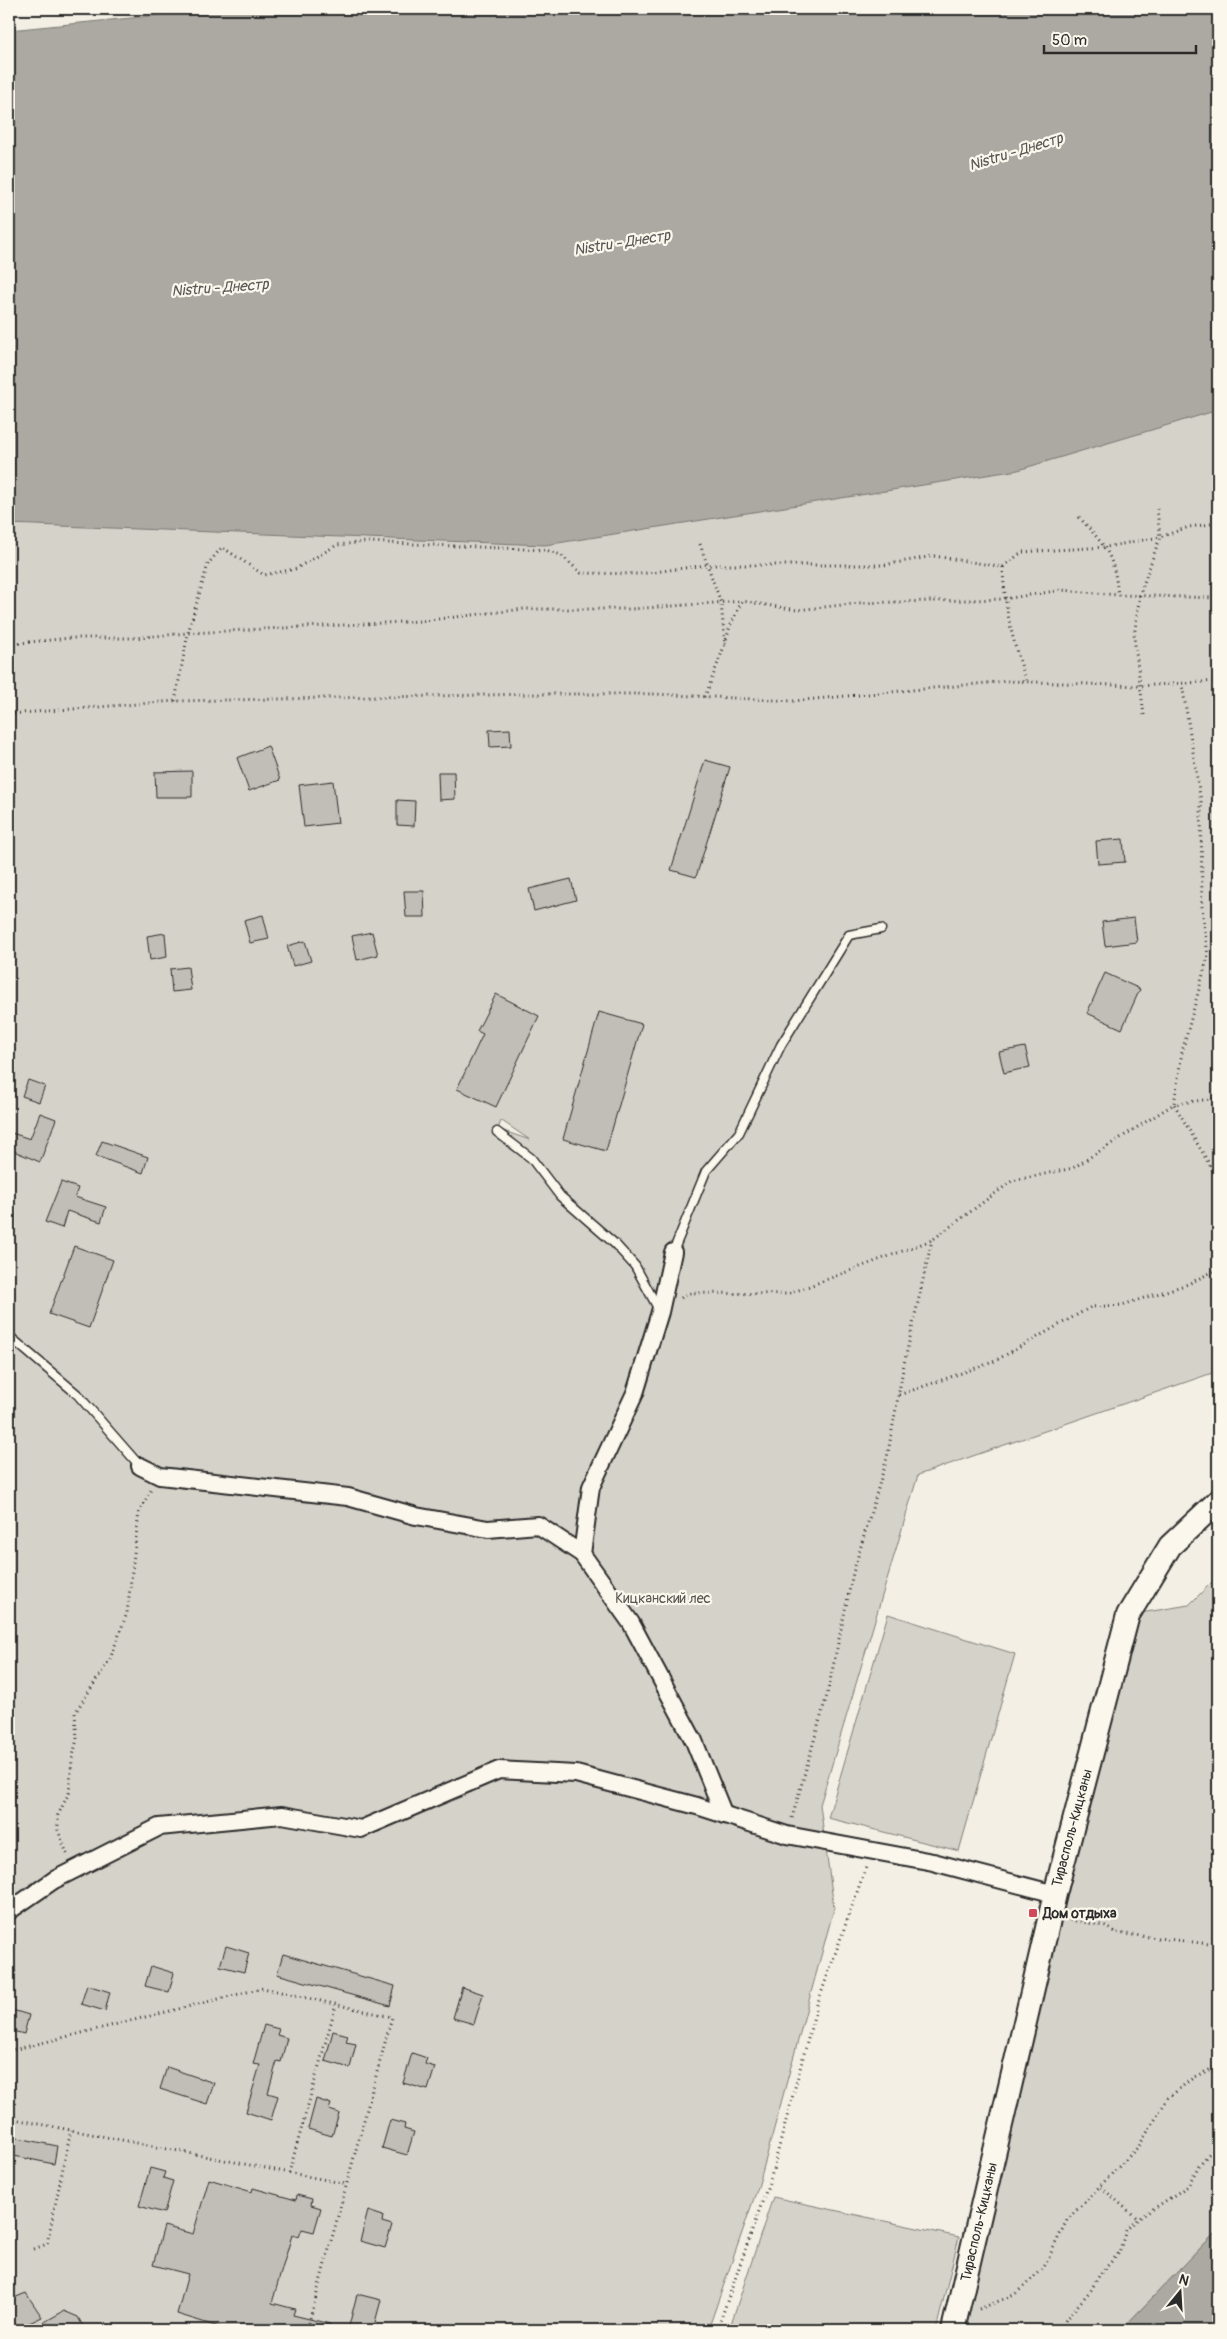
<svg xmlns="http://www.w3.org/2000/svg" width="1227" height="2339" font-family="Pangolin,sans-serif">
	<rect width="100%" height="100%" fill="#f3efe4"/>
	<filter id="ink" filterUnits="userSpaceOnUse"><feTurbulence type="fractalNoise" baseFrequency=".02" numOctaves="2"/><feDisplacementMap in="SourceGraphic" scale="10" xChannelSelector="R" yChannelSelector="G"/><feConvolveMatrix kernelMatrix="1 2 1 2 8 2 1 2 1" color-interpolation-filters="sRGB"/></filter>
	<g filter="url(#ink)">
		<g fill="#d5d2c9" stroke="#807e7a" fill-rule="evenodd">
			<path d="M1218 410V1371L918 1475 820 1805 834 1908 759 2184 708 2330H9V524ZM501 1121H502L530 1140 498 1129Z"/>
			<polygon points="1218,1576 1218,2230 1121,2330 953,2330 1128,1615 1189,1605"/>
			<polygon points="888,1614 1015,1654 959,1851 828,1818"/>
			<polygon points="773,2197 959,2237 936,2330 729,2330"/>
		</g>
		<g fill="#aca9a2" stroke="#787772">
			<polygon points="222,9 1218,9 1218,410 1018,470 545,545 9,524 9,30"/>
			<polygon points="1218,2230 1218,2330 1121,2330"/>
		</g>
		<g fill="#c0beb6" stroke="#2b2b2b">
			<polygon points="510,729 511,746 490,747 489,730"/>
			<polygon points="268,746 280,780 249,791 237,758"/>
			<polygon points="705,760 730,767 696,877 671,870"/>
			<polygon points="192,771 192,797 156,797 155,772"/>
			<polygon points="438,772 454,772 455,799 439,800"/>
			<polygon points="333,781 338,823 304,827 299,785"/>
			<polygon points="397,800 415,801 414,826 397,825"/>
			<polygon points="1123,839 1125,862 1098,864 1096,841"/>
			<polygon points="571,879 576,900 534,911 529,889"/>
			<polygon points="404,891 424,891 425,917 406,917"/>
			<polygon points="263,915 269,939 250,943 244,920"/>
			<polygon points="1134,918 1137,942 1105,946 1102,922"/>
			<polygon points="372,932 378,955 357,960 352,936"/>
			<polygon points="165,933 167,957 150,960 147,936"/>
			<polygon points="305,941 311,961 293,966 287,946"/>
			<polygon points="188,967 191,990 172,992 170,969"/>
			<polygon points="1105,973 1140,989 1122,1029 1087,1013"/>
			<polygon points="496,994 539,1016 496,1107 457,1089 483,1034 477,1031"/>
			<polygon points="599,1012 642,1024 606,1151 563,1139"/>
			<polygon points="1025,1047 1030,1067 1004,1073 999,1052"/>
			<polygon points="28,1080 45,1086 39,1102 22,1096"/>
			<polygon points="40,1113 56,1119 40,1162 9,1149 9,1132 30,1139"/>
			<polygon points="102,1141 148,1157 143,1173 96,1156"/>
			<polygon points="61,1182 78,1188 75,1197 106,1207 101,1222 67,1211 62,1228 45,1222"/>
			<polygon points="74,1246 113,1260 89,1328 49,1314"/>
			<polygon points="226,1946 249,1953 244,1972 220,1966"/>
			<polygon points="283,1954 395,1986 390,2006 277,1974"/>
			<polygon points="151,1966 174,1973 169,1992 145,1986"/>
			<polygon points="87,1985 110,1992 105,2011 81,2004"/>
			<polygon points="462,1987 483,1994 474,2024 453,2018"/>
			<polygon points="9,2009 29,2015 24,2034 9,2030"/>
			<polygon points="264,2025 279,2029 277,2035 287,2038 281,2062 277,2061 268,2093 278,2096 271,2120 246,2112 260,2065 253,2064"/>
			<polygon points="333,2031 348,2035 346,2042 356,2044 350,2068 325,2061"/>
			<polygon points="412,2053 427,2058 425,2064 435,2067 428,2090 403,2083"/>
			<polygon points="167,2067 214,2083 207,2104 160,2089"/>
			<polygon points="316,2099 331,2104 329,2110 339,2113 332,2136 308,2129"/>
			<polygon points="390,2120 405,2124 404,2129 414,2132 407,2155 382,2148"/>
			<polygon points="9,2136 57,2146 54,2164 9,2155"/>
			<polygon points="150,2168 165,2172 163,2178 173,2181 164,2213 139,2206"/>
			<polygon points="209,2179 252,2192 253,2188 296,2200 297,2195 312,2199 311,2205 321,2208 314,2232 302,2229 299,2237 292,2235 272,2303 295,2309 293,2315 330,2324 329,2330 222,2330 222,2328 177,2314 188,2274 153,2265 164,2226 193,2234"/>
			<polygon points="368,2211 383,2216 382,2222 392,2225 385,2248 360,2241"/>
			<polygon points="26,2293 42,2317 25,2325 15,2325 9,2321 9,2300"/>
			<polygon points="357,2294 381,2300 373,2330 348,2330"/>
			<polygon points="64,2311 78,2317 85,2330 30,2330"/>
		</g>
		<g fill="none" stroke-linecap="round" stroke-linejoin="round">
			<defs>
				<g id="lane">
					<polyline points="497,1132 531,1158 560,1196 615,1244 635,1266 658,1308"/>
					<polyline points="673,1252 706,1171 739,1133 781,1045 849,935 881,929"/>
					<polyline points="9,1336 77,1394 140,1466"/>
				</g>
				<g id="street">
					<polyline points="140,1466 160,1476 348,1497 416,1516 488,1529 538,1525 582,1554 631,1623 694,1741 724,1815"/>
					<polyline points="582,1554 591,1487 635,1393 660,1312 673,1252"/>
					<polyline points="9,1911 54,1880 159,1827 282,1815 361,1829 499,1770 576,1774 697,1806 787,1835 933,1862 1055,1894"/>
				</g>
				<polyline id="secondary" points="953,2330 1055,1894 1128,1615 1170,1546 1218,1501"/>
			</defs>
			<use href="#lane" stroke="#2b2b2b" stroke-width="11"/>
			<use href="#street" stroke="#2b2b2b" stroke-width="20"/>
			<use href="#secondary" stroke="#2b2b2b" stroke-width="26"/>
			<g stroke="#2b2b2b" stroke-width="3" stroke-dasharray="1 4" stroke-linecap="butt">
				<path d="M1079 517C1106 547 1114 554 1118 595"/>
				<polyline points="700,544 721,603 725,644 705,697"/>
				<path d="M1003 567C1004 607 1013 644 1027 682"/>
				<polyline points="9,644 71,638 133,638 188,633 421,621 524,609 631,609 742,601"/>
				<polyline points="725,644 730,626 742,601 797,610 860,603 1004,599 1062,590 1118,595 1218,598"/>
				<polyline points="175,701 188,633 208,564 222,547 264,575 295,569 337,545 367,542 546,550 561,555 581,573 639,574 707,565 884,565 934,556 1003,567 1022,552 1106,547 1160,537 1189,527 1218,523"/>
				<polyline points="9,714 175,701 535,694 655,694 793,701 1009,681 1139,686 1218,681"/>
				<polyline points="1144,715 1134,637 1140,594 1160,537 1157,509"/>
				<polyline points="1218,1098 1174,1104 1218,1179"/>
				<polyline points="681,1298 688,1293 788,1294 932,1240 1012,1181 1073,1168 1174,1104 1182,1052 1208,956 1202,907 1201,802 1182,684"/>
				<polyline points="899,1395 993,1362 1091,1307 1122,1305 1188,1284 1218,1269"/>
				<polyline points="792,1818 827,1695 853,1573 887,1458 904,1364 932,1240"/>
				<polyline points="67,1854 58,1830 58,1815 69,1793 72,1760 77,1739 75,1713 110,1659 127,1613 139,1512 151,1490"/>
				<polyline points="1070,1920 1105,1926 1116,1933 1218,1945"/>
				<polyline points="9,2051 263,1988 392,2017 307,2330"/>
				<polyline points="9,2118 347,2184"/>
				<polyline points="289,2173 336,2005"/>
				<polyline points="1101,2187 1138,2219"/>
				<polyline points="34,2249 47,2244 71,2130"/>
				<polyline points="979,2309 1014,2295 1043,2269 1067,2220 1139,2146 1168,2098 1194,2077 1218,2066"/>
				<polyline points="717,2330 771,2177 817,2005 866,1867"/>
				<polyline points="1061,2330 1066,2319 1091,2290 1100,2274 1119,2253 1126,2230 1138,2219 1188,2186 1199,2165 1218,2144"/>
			</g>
			<use href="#lane" stroke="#fbf7ec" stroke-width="8"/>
			<use href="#street" stroke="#fbf7ec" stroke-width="16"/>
			<use href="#secondary" stroke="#fbf7ec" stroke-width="22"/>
		</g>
	</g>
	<rect fill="#d1495b" stroke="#fbf7ec" stroke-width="2" x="1028" y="1908" width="10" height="10" rx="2.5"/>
	<g text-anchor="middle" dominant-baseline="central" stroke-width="4.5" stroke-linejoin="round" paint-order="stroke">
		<g font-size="14" fill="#565552" stroke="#fbf7ec">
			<text x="663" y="1598">Кицканский лес</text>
		</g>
		<g font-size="14" fill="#2b2b2b" stroke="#fbf7ec">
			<text transform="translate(1072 1828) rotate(-75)">Тирасполь-Кицканы</text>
			<text transform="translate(979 2222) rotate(-77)">Тирасполь-Кицканы</text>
		</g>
		<g font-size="14" font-weight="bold" fill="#2b2b2b" stroke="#fbf7ec" text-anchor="start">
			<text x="1043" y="1913">Дом отдыха</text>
		</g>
		<g font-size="15" font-style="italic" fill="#585755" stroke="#fbf7ec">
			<text transform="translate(1016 152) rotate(-17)">Nistru - Днестр</text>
			<text transform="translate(622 243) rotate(-9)">Nistru - Днестр</text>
			<text transform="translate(220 288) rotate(-4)">Nistru - Днестр</text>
		</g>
	</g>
	<rect width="1227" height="2339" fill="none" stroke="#fbf7ec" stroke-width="30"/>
	<rect x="15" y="15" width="1197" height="2309" fill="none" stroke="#2b2b2b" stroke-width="2" filter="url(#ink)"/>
	<g transform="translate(1180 2292) rotate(18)" stroke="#fbf7ec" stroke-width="4" paint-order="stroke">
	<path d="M0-4L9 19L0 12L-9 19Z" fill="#2b2b2b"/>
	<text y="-8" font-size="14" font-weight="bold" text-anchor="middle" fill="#2b2b2b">N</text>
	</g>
	<path d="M1044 45v8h152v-8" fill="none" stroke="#2b2b2b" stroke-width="2.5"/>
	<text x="1052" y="45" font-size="15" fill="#2b2b2b" stroke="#fbf7ec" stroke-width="4" paint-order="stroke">50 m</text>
</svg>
